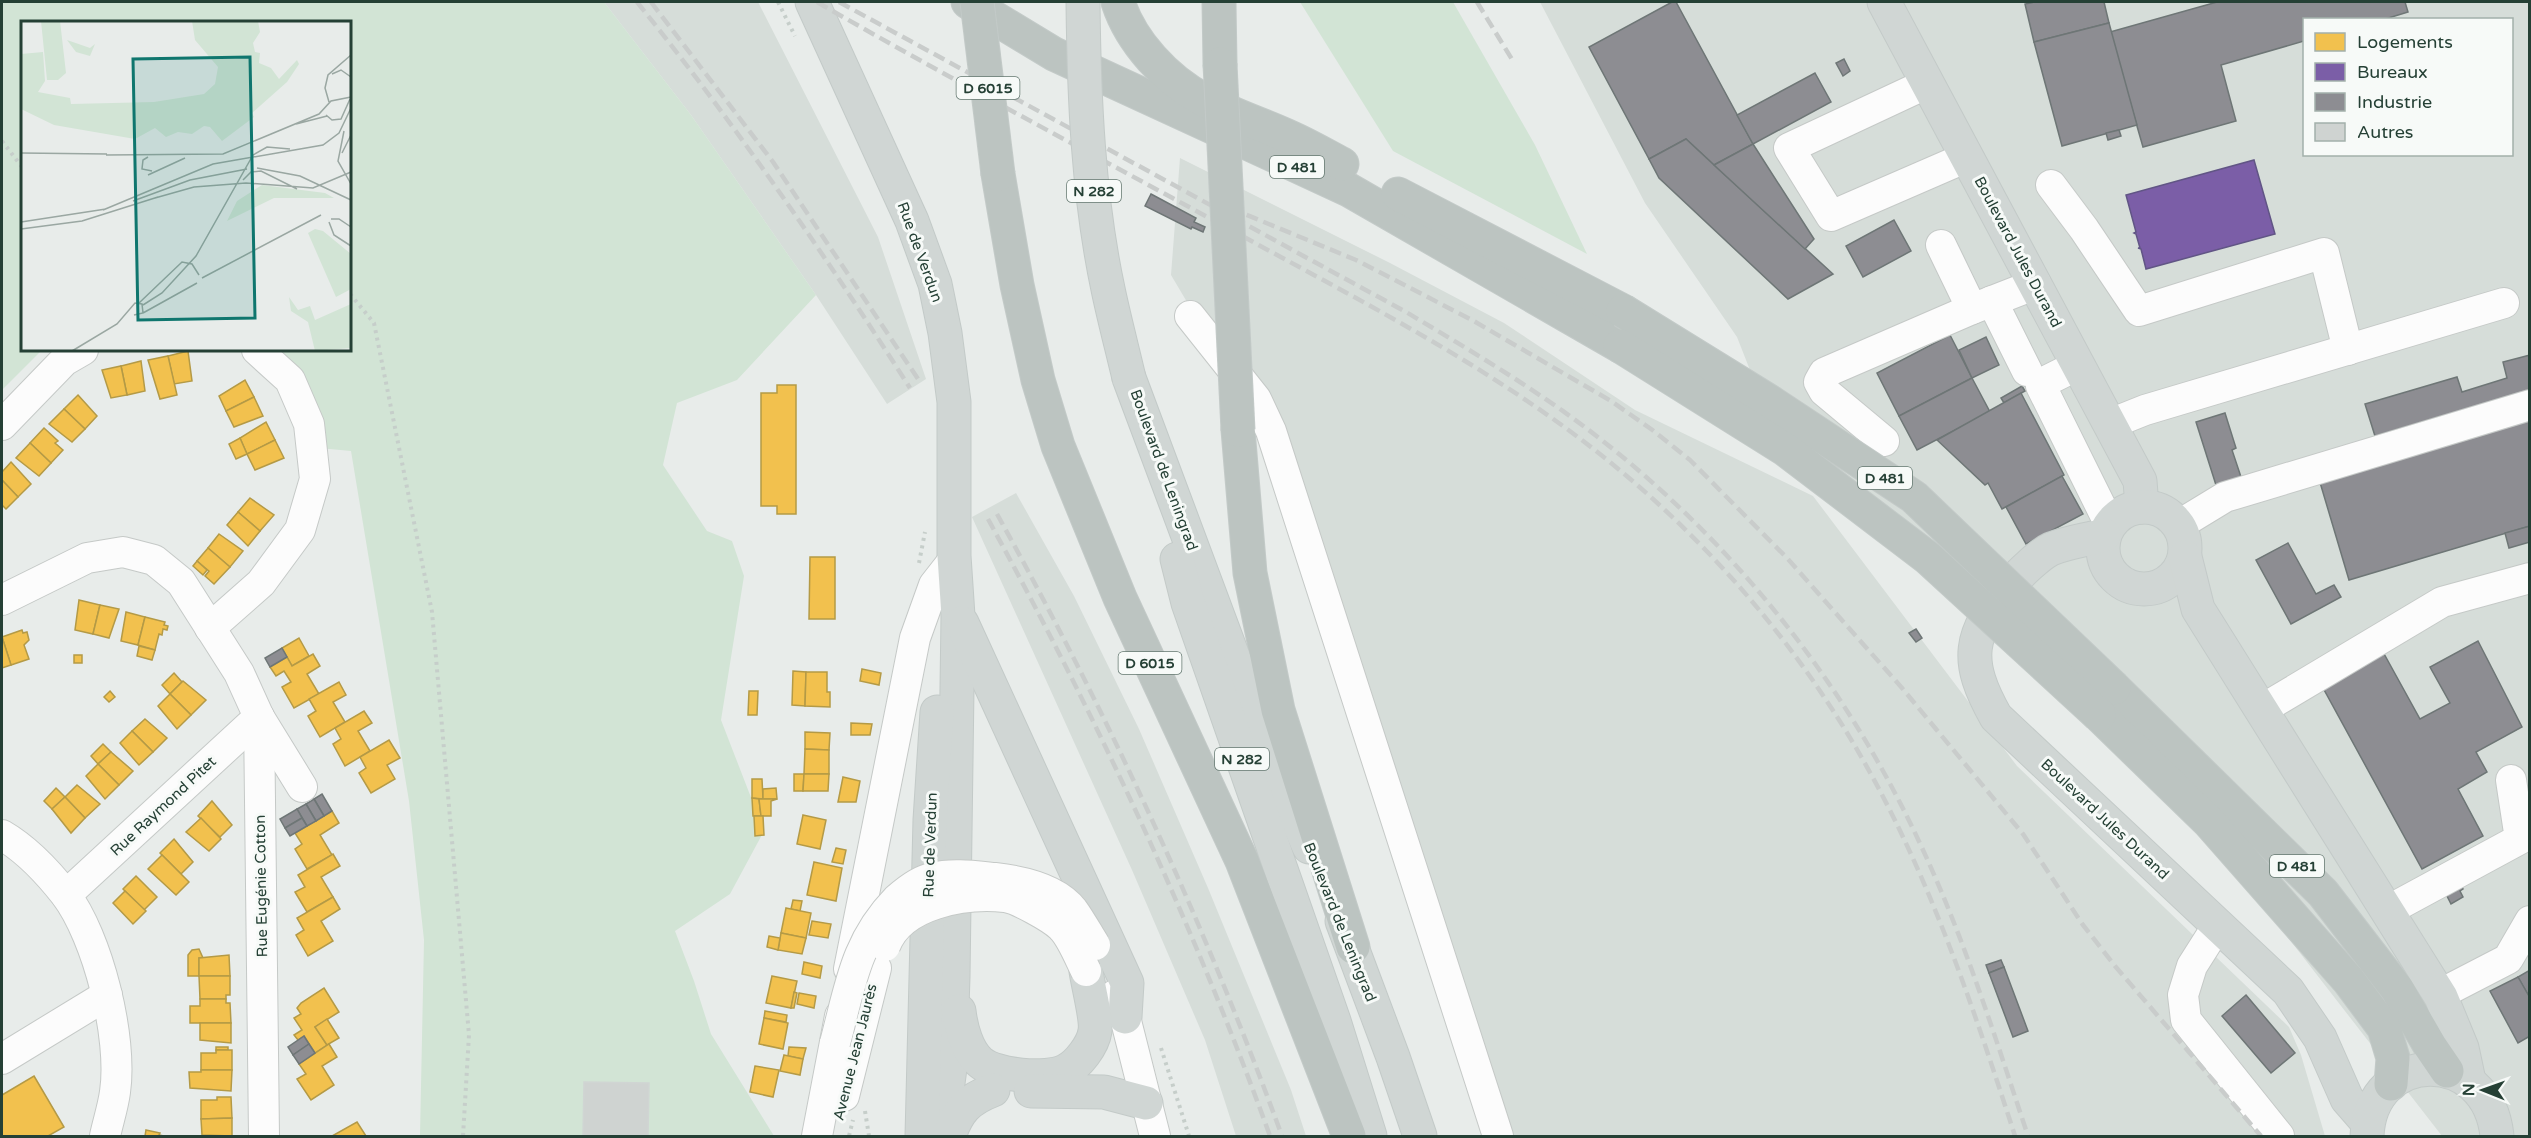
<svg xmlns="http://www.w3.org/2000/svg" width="2531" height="1138" font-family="'Varela Round',sans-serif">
	<rect width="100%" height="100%" fill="#e8ecea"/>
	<g fill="#d6ddd9" fill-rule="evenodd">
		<polygon points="604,2 758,2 878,237 926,379 887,404 816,295 691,115"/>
		<path d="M1540 2H2529V1136H2442L2109 707 1788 467 1737 337 1645 203ZM2304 20H2512V154H2304Z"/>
		<polygon points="1180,158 1390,263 1504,323 1635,410 1813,496 2017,766 2289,1027 2301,1055 2325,1136 1498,1136 1267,437 1171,275"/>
		<polygon points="1016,493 1074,596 1139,729 1208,888 1291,1090 1306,1136 1236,1136 1205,1040 1132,870 972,517"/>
	</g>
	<g fill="#d2e4d5">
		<polygon points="2,2 604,2 691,115 816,295 737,380 677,403 663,465 707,531 732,541 744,576 721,720 764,831 730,894 675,931 694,981 711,1034 774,1136 420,1136 424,940 409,801 351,451 319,448 263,350 350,350 350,22 22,22 22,350 42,350 2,390"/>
		<polygon points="1300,2 1453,2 1535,145 1587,254 1393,151"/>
	</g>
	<g fill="#f2c14e" stroke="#b49a46" stroke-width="1.5">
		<polygon points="188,351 192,381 174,384 168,356"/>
		<polygon points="168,356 177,395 160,399 148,360"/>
		<polygon points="141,361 145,391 127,395 121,366"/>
		<polygon points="121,366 127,395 111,398 102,370"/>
		<polygon points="245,380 254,397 226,411 219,396"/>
		<polygon points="777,385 796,385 796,514 777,514 777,506 761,506 761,393 777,393"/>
		<polygon points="78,395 97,416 85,429 64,409"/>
		<polygon points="254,397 263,416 234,427 226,411"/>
		<polygon points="64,409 85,429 72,442 49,424"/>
		<polygon points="266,422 275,440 247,454 240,438"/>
		<polygon points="44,428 58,441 55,443 63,450 51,463 30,443"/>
		<polygon points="240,438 247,454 236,459 229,444"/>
		<polygon points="275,440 284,458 255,470 247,454"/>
		<polygon points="30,443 51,463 39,476 16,458"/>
		<polygon points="11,462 31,484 18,497 2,480 2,472"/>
		<polygon points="2,480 18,497 6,509 2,505"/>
		<polygon points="250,498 274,515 260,531 238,512"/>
		<polygon points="238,512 260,531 248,546 227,525"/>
		<polygon points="219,534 243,551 230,567 208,548"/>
		<polygon points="208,548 230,567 214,584 205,576 209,571 197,561"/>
		<polygon points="810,557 835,557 835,619 809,619"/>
		<polygon points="197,561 207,570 203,575 193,566"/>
		<polygon points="79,600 100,605 93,634 75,630"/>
		<polygon points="100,605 119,609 109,638 93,634"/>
		<polygon points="126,612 145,617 138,645 121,641"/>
		<polygon points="145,617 165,622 164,625 168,626 167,630 163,629 162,635 159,634 155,650 138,645"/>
		<polygon points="22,630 23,633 27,632 29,640 24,645 29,659 11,665 2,637"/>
		<polygon points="2,637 11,665 2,668"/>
		<polygon points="299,638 309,656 292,666 282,648"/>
		<polygon points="139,646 155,650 152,660 137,656"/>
		<polygon points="313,654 320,666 307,674 319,694 294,708 282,687 291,682 284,671 276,676 270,667 287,657 292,666"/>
		<rect x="74" y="655" width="8" height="8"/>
		<polygon points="862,669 881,673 879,685 860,681"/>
		<polygon points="793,671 806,672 805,706 792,705"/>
		<polygon points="806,672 827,672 827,692 830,692 830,707 805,706"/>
		<polygon points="174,673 182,682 170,694 162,685"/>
		<polygon points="183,681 206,700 191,715 170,694"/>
		<polygon points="339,682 346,695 333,702 345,722 320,737 308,716 316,711 309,699"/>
		<polygon points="110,691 115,697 109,702 104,697"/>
		<polygon points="749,691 758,691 757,715 748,715"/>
		<polygon points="170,694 191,715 177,729 158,706"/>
		<polygon points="364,711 372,723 358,731 370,751 345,766 333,744 341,739 335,728"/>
		<polygon points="145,719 167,738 153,752 132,731"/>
		<polygon points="851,723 872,724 870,735 851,735"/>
		<polygon points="132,731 153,752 139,765 120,743"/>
		<polygon points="805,732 830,733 829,750 805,749"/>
		<polygon points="389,740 400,758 387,765 395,779 371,793 359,773 366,768 360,757"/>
		<polygon points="103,744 111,752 98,764 91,756"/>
		<polygon points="805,749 829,750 829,774 804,774"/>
		<polygon points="111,752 133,771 119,785 98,764"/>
		<polygon points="98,764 119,785 105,799 86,776"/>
		<polygon points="794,774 804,774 803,791 794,791"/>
		<polygon points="804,774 829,774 828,791 803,791"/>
		<polygon points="843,777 860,781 856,802 838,802"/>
		<polygon points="752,779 762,779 763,799 752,798"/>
		<polygon points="77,785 100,804 85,818 65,797"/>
		<polygon points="56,788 65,797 52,809 44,801"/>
		<polygon points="776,788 777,799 763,799 763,789"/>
		<polygon points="65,797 85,818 71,833 52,809"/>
		<polygon points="752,798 759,799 761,816 753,816"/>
		<polygon points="759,799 777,799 771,801 771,816 761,816"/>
		<polygon points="212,801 232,825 220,837 198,816"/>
		<polygon points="332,811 339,823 320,835 332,855 307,869 295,849 302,844 295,833"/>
		<polygon points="803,815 826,820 820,849 797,844"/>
		<polygon points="754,816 763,816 764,835 755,836"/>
		<polygon points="201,818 221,839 209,851 186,832"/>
		<polygon points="174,839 193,862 181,874 160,853"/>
		<polygon points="836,848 846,850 843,864 832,862"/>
		<polygon points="333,854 340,866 321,877 333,897 307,912 295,892 305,887 298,875"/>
		<polygon points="162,855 189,882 176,895 148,869"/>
		<polygon points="814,862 842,868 836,901 807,895"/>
		<polygon points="136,876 157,897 144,910 123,889"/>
		<polygon points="125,891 146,911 133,924 113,903"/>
		<polygon points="333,897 340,909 321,921 333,941 308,956 296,935 304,930 297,918"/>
		<polygon points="793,900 802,901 800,911 791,909"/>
		<polygon points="786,908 811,913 806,938 781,933"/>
		<polygon points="812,921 831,924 828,938 809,935"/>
		<polygon points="781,933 806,938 802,954 778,950"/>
		<polygon points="769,936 780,938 778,950 767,947"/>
		<polygon points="199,949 203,958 199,958 199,976 188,976 188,955 192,950"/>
		<polygon points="229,955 230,976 199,976 199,958"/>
		<polygon points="804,962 822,966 820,978 802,974"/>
		<polygon points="199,976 230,976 230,995 226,995 226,999 200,999"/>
		<polygon points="772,976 797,981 791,1008 766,1003"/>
		<polygon points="324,988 339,1012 315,1027 327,1045 315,1053 304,1036 298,1040 294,1035 302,1030 294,1018 301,1014 297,1008 301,1003"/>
		<polygon points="794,992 797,993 794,1008 791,1008"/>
		<polygon points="799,993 816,996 814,1008 797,1004"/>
		<polygon points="200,999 226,999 226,1003 230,1003 231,1023 190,1023 190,1006 200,1006"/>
		<polygon points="765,1011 787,1015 786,1022 764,1018"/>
		<polygon points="764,1018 788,1023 783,1049 759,1044"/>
		<polygon points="327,1019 339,1038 327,1045 315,1027"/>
		<polygon points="200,1023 231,1023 231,1043 200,1040"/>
		<polygon points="329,1044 337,1057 322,1066 334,1085 311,1100 297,1079 306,1074 299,1064"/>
		<rect x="216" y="1047" width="12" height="3"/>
		<polygon points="789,1047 806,1048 803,1059 788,1056"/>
		<polygon points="216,1050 232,1050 232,1070 201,1070 201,1053 216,1053"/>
		<polygon points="784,1055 803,1059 800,1075 780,1071"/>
		<polygon points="755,1066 779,1070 773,1097 750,1092"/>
		<polygon points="201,1070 232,1070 231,1091 190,1088 189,1072 201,1072"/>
		<polygon points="34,1076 64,1127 48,1136 2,1136 2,1095"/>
		<polygon points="217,1097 231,1097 232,1118 201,1119 201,1100 217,1100"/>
		<polygon points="232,1118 232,1136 202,1135 201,1119"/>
		<polygon points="357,1122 366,1136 332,1136"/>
		<polygon points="146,1130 160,1133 159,1135 164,1136 145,1136"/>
	</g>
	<polygon fill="#7b5ea7" stroke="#615585" stroke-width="1.5" points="2254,160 2275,234 2146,269 2141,249 2138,248 2140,248 2136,234 2134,233 2136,232 2126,195"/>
	<g fill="#8d8d92" stroke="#6e7676" stroke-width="1.5">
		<polygon points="1672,2 1676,2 1753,144 1714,165 1686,139 1649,159 1589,47"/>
		<polygon points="2035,2 2104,2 2109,23 2034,42 2025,4"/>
		<polygon points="2217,2 2405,2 2408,12 2382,20 2304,20 2304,41 2221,65 2236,121 2143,147 2110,32"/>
		<polygon points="2109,23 2137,125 2062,146 2034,42"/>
		<polygon points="1844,59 1850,71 1843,76 1836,63"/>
		<polygon points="1815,73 1831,102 1753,144 1737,115"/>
		<polygon points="2119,130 2121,136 2108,140 2106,133"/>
		<polygon points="1686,139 1714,165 1833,274 1788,299 1659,178 1649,159"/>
		<polygon points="1753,144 1814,239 1805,249 1714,165"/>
		<polygon points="1151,194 1196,218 1194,222 1205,227 1203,232 1192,227 1191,229 1145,206"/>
		<polygon points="1894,220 1911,251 1863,277 1846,246"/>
		<polygon points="1950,335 1972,378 1899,416 1877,373"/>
		<polygon points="1986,337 1999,365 1972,378 1959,350"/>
		<polygon points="2530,355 2530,390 2375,436 2365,404 2457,377 2462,392 2507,378 2503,362"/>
		<polygon points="1972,378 1990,412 1917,450 1899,416"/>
		<polygon points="2022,386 2025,391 2004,403 2001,398"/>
		<polygon points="2021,393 2064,475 2002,509 1988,483 1985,485 1937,440"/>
		<polygon points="2225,413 2236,448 2232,450 2241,477 2216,485 2196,422"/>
		<polygon points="2530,417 2530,526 2349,580 2319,479"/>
		<polygon points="2062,476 2083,514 2026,544 2006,507"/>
		<polygon points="2530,526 2530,542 2509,548 2505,533"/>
		<polygon points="2288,543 2316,594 2334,585 2341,597 2291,624 2256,560"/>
		<polygon points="1916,629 1922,638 1916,642 1909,633"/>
		<polygon points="2478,641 2522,727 2476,752 2487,772 2458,789 2483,836 2422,869 2322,686 2383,652 2420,719 2450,703 2430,667"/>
		<polygon points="282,648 287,657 270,667 265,658"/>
		<polygon points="322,794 332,811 324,816 314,799"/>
		<polygon points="314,799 324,816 316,821 306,804"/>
		<polygon points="306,804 316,821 307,826 297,809"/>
		<polygon points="297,809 302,818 285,828 280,819"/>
		<polygon points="302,818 307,826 290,836 285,828"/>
		<polygon points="2461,884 2463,889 2460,891 2463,897 2451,904 2445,892"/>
		<polygon points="2001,960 2004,967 1989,973 1986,965"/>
		<polygon points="2004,967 2028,1031 2013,1037 1989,973"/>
		<polygon points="2530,970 2530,998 2518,977"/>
		<polygon points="2518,977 2530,998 2530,1036 2518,1043 2490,991"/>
		<polygon points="2246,995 2295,1053 2271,1073 2222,1016"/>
		<polygon points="304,1036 309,1044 293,1055 288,1047"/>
		<polygon points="309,1044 315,1053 299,1064 293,1055"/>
	</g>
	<polygon fill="#cfd3d1" stroke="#d0d5d3" stroke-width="1.5" points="584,1082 649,1083 648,1136 583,1136"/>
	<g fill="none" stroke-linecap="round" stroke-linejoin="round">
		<defs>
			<g id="minor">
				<polyline points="1928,83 1789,148 1831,216 1967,157"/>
				<polyline points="2051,185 2084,229 2139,311 2324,253 2348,350"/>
				<polyline points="1941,245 1972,309"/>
				<polyline points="1992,301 2027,371"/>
				<polyline points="1190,316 1256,399 1271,431 1498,1136"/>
				<polyline points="2078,365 2044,382 2041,386 2110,525"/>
				<polyline points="2110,424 2145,410 2504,303"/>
				<polyline points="2,425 64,361 83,350"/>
				<polyline points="1884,441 1824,391 1819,382 1824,373 1972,309 2036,284"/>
				<polyline points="2179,525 2225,497 2530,405"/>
				<polyline points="2,600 87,558 123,552 154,560 181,582 239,673 259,717 302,787"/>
				<polyline points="210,628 261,583 300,530 315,479 309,424 290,380 257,350"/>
				<polyline points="2261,710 2442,602 2530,578"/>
				<polyline points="259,717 264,1136"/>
				<path d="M2 835C26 849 47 871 65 894 98 937 123 1038 115 1092 113 1107 108 1122 105 1136"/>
				<polyline points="66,895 259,717"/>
				<polyline points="2387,911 2520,839 2511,780"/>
				<polyline points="2218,925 2192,966 2183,995 2186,1020 2279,1136"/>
				<polyline points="849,969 915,638 934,585 952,562"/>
				<polyline points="1115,995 1125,1017 1155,1136"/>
				<polyline points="2441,997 2450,989 2508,959 2530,921"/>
				<polyline points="2,1059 107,995"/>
				<polyline points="844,1096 876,968"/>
				<polyline points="817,1136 840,1016"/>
			</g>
			<g id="major">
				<polyline points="812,2 912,221 935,284 945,333 954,402 954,556 958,616 953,977 950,1068 941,1136"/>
				<polyline points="1884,2 2140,481 2142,507"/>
				<polyline points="1129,378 1277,774 1309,847"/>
				<circle cx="2144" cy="548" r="41"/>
				<path d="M2104 535C2087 540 2068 542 2051 549 2040 554 2018 575 2010 585 1968 635 1964 660 1996 717L2288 991 2320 1038 2347 1099 2367 1122"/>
				<polyline points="2185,557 2198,609 2441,997 2462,1048 2469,1081"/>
				<polyline points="1177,559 1188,603 1334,1021 1370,1136"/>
				<polyline points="962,623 1127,983 1125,1017"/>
				<polyline points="1342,921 1393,1057 1420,1136"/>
				<path d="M959 1011C961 1028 967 1051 980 1062 996 1076 1046 1080 1065 1071 1078 1065 1093 1045 1095 1031 1097 1019 1088 985 1086 971"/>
				<polyline points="1031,1091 1104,1092 1146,1103"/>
				<polyline points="922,1136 930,820 937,712"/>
				<path d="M949 1136C958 1111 967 1100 993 1090"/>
				<path d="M2367 1136C2371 1048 2488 1046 2497 1136"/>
			</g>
			<g id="highway">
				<polyline points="968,2 1054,54 1349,190 1620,346"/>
				<path d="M1118 2C1131 42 1166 80 1204 100 1230 114 1258 123 1285 135 1304 143 1323 154 1342 164"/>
				<polyline points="1219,2 1220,64"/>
				<polyline points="998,174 1017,285 1038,380 1058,446 1120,598 1242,861 1349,1136"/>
				<polyline points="1398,194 1623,311"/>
				<polyline points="1238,430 1250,573 1278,710 1353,947"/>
				<polyline points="2114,688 2323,893 2397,989 2430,1046 2447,1071"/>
				<polyline points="2099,715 2209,822 2349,981 2384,1028 2393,1058 2391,1084"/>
			</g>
		</defs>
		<use href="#minor" stroke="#c5c9c7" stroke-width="32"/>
		<use href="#major" stroke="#c3cac8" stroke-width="35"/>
		<use href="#highway" stroke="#c3cac8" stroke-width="35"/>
		<g stroke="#c6ceca" stroke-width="4" stroke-dasharray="3 4.5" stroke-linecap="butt">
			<polyline points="778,2 795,36"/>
			<polyline points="2,141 22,167"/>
			<polyline points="350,294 374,323 432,612 469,1035 463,1136"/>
			<polyline points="919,563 925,532"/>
			<polyline points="1161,1048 1189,1136"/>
			<polyline points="865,1111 869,1136"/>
			<polyline points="849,1136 853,1120"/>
		</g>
		<use href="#minor" stroke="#fcfcfc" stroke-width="30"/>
		<use href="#major" stroke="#d0d6d4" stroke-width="33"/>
		<use href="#highway" stroke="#bcc4c1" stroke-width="33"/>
		<g stroke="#c9cccb" stroke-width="4.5" stroke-dasharray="12 6" stroke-linecap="butt">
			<path d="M637 2C736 125 825 255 910 388"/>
			<polyline points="651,2 773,162 920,382"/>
			<path d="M817 2C954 81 1094 155 1233 231 1346 293 1462 352 1567 429 1671 505 1762 601 1832 709 1918 841 1967 988 2015 1136"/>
			<path d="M839 2 1406 312C1458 343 1510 374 1560 409 1717 520 1843 675 1923 850 1966 943 1996 1040 2028 1136"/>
			<polyline points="1477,2 1513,61"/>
			<polyline points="1230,208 1356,260 1472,320 1611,401 1651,429 1690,460 1787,558 1902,688 2023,834 2083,925 2115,966 2261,1136"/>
			<path d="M997 514C1109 716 1203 920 1282 1136"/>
			<path d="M988 519C1097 718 1193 923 1270 1136"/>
		</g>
		<defs>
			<g id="minor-bridge">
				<path d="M885 946C901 903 965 893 1005 897 1018 899 1052 918 1061 927 1071 936 1080 959 1086 971"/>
				<path d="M835 1043C850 987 855 942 897 899 906 891 920 880 932 878 952 873 974 876 995 878 1022 881 1056 888 1073 910 1081 921 1088 934 1095 945"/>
			</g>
			<path id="major-bridge" d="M1083 2C1084 97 1088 195 1108 289 1114 318 1122 348 1129 378"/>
			<g id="highway-bridge">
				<polyline points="977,2 998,174"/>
				<polyline points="1220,64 1238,430"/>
				<polyline points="1623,311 1772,403 1914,497 2114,688"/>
				<polyline points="1620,346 1786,450 1928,558 2099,715"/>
			</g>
		</defs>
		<use href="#minor-bridge" stroke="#c5c9c7" stroke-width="32" stroke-linecap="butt"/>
		<use href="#major-bridge" stroke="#c3cac8" stroke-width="35" stroke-linecap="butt"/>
		<use href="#highway-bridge" stroke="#c3cac8" stroke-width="35" stroke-linecap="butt"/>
		<use href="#minor-bridge" stroke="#fcfcfc" stroke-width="30"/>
		<use href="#major-bridge" stroke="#d0d6d4" stroke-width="33"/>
		<use href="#highway-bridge" stroke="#bcc4c1" stroke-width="33"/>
	</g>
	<g text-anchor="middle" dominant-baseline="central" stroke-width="6" stroke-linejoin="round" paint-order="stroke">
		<g fill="#f7faf8" stroke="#647870" stroke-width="1.5">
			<rect x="956.5" y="77" width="63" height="22" rx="4.5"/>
			<rect x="1270" y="156" width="54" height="22" rx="4.5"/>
			<rect x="1067" y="180" width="54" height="22" rx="4.5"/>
			<rect x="1858" y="467" width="54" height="22" rx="4.5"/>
			<rect x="1118.5" y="652" width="63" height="22" rx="4.5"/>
			<rect x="1215" y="748" width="54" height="22" rx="4.5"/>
			<rect x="2270" y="855" width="54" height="22" rx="4.5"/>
		</g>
		<g font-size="14" font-weight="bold" fill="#254035">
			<text x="988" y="88">D 6015</text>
			<text x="1297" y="167">D 481</text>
			<text x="1094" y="191">N 282</text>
			<text x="1885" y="478">D 481</text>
			<text x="1150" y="663">D 6015</text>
			<text x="1242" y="759">N 282</text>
			<text x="2297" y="866">D 481</text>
		</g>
		<g font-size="15" fill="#254035" stroke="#f7faf8">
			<text transform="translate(920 252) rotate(70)">Rue de Verdun</text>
			<text transform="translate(2018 252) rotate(62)">Boulevard Jules Durand</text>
			<text transform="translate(1164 470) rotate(70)">Boulevard de Leningrad</text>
			<text transform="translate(163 806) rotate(-43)">Rue Raymond Pitet</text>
			<text transform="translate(2105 819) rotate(43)">Boulevard Jules Durand</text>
			<text transform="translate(930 845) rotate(-88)">Rue de Verdun</text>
			<text transform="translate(261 886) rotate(-91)">Rue Eugénie Cotton</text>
			<text transform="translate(1340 922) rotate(68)">Boulevard de Leningrad</text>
			<text transform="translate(855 1052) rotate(-76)">Avenue Jean Jaurès</text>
		</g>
	</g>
	<g transform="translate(21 21)">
		<rect width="330" height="330" fill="#e8ecea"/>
		<path d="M20 0H39L45 52 37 59H26ZM171 0H237L239 11 232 22 234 31 239 32 238 42 250 47 258 58 276 39 278 43 266 61 231 92 233 96 201 120 189 106 183 105 171 113 157 111 145 116 134 107 114 118 33 104 0 88V33L22 31 24 60 17 71 49 77 50 83 133 81 183 73 194 63 197 46 174 19ZM46 19 69 27 74 23 69 35 55 31ZM241 164 304 172 313 177H253L206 200 216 180ZM294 208 302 210 330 233V268L315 276 287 212ZM268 276 277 289 289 285 294 299 330 283V327L294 330 287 301 270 290Z" fill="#d2e4d5"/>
		<path fill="none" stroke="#9aa7a2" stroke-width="1.5" d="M311 53 320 49 330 56M308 81 304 67 307 54 330 34M305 94 311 99 320 98 329 78M275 103 306 95M323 110 317 140 330 163M0 132 86 133M321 132 330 114M85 134 202 133 298 93 310 80 330 76M127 136 122 139 121 148 131 150M236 147 279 155 330 179M127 154 164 137M222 159 230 151 240 150 276 168M134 177 173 166 225 162 292 167 330 151M112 180 169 159 226 148M82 189 192 143 302 124 318 112 330 87M310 198H318L330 206M0 201 85 188M308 201 313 214 330 225M0 208 61 200 137 176M181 257 300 194M118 282 161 241 171 243 178 254M122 284 141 272 175 235 232 134 246 126 269 128M122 292 176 262M51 330 96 303 114 282 121 283 122 292 113 294"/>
		<path fill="#0f766e" fill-opacity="0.15" stroke="#0f766e" stroke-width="3" d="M229 36 234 297 117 299 112 38Z"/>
		<rect width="330" height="330" fill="none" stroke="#254035" stroke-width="3"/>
	</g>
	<rect width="2531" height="1138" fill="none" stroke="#254035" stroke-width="6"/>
	<rect x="2303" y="18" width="210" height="138" fill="#f7faf8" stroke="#a3b0aa" stroke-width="1.5"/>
	<rect x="2315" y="33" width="30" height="18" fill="#f2c14e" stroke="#a3b0aa" stroke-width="1.5"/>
	<text x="2357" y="48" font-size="18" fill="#254035">Logements</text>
	<rect x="2315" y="63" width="30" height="18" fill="#7b5ea7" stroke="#a3b0aa" stroke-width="1.5"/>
	<text x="2357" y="78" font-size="18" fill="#254035">Bureaux</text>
	<rect x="2315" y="93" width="30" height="18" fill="#8d8d92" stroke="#a3b0aa" stroke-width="1.5"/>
	<text x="2357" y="108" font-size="18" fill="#254035">Industrie</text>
	<rect x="2315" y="123" width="30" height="18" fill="#cfd3d1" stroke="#a3b0aa" stroke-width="1.5"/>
	<text x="2357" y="138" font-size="18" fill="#254035">Autres</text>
	<g transform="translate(2483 1090) rotate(271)" stroke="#f7faf8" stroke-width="4.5" paint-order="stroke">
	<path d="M0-4.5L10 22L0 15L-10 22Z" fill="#254035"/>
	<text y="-9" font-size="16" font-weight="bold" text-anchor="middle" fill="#254035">N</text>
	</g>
</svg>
